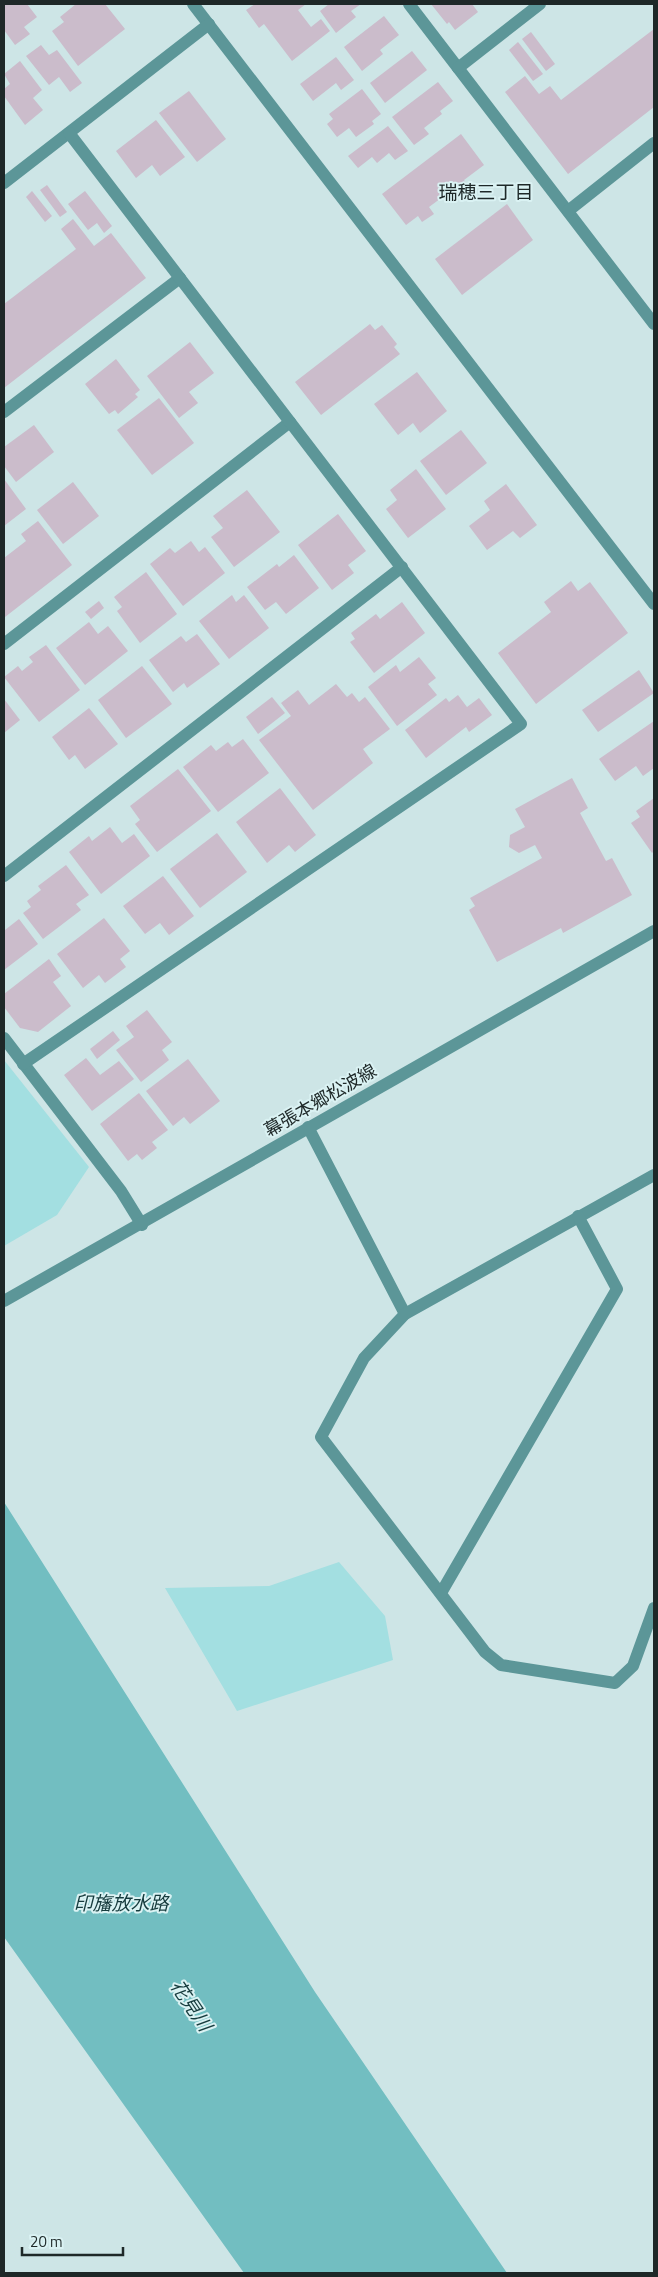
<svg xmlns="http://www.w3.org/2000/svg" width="658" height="2277" font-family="'Titillium Web','Noto Sans JP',sans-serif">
	<rect width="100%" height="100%" fill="#cde5e6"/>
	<g fill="#a3dfe1">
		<polygon points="4,1060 89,1167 57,1215 4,1246"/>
		<polygon points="339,1562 385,1616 393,1660 237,1711 165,1588 269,1586"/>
	</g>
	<polygon fill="#72bec1" points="4,1502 315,1992 507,2273 244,2273 4,1937"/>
	<g fill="#cbbccb">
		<polygon points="4,4 27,4 37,17 24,27 30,34 15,45 4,30"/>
		<polygon points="76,4 105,4 125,29 78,66 52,31 64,22 60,17"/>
		<polygon points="255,4 306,4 298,10 311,27 321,19 330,31 292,61 264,24 259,28 246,10"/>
		<polygon points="329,4 361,4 351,11 356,17 336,33 320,11"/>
		<polygon points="431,4 472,4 478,12 455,30 449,22 447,24"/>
		<polygon points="384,16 399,35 380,50 383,54 362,71 344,47"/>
		<polygon points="654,29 654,107 568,174 505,92 525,76 539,94 550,86 561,100"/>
		<polygon points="531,32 555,64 546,71 522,39"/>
		<polygon points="518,42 543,74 533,81 509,50"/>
		<polygon points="41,45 49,55 57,50 82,83 70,92 59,77 49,85 26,56"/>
		<polygon points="412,51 427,70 385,103 370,83"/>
		<polygon points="336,57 354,80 341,90 336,83 313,101 300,84"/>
		<polygon points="20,61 42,90 33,98 43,110 25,125 4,96 4,89 10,84 4,74"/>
		<polygon points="438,82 453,101 440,111 442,114 424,128 429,134 414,145 392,117"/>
		<polygon points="362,89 381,114 372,121 374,124 356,137 349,128 337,137 327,124 333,119 329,114"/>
		<polygon points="189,91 226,139 197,162 159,113"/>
		<polygon points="156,120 185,157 160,176 152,165 136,178 116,151"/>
		<polygon points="388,126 408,151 395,160 389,153 377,163 372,157 358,168 348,156"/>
		<polygon points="461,134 484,165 464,180 469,187 457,196 452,190 429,207 434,214 422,222 418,216 406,225 382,194"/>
		<polygon points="47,185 67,212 60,217 40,190"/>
		<polygon points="32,191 52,216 45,222 26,197"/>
		<polygon points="85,191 112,226 104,233 97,223 88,230 68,204"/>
		<polygon points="507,204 533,240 462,295 435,259"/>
		<polygon points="73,219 94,246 111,233 146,278 4,388 4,304 76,249 61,229"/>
		<polygon points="370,324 375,330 382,325 397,344 394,347 400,354 321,415 295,382"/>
		<polygon points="190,342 214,373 189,392 198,403 179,418 147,376"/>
		<polygon points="116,359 140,390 135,394 138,397 118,414 115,410 109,414 85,384"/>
		<polygon points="417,372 447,411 420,433 413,423 398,435 374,404"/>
		<polygon points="159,398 194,443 152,475 117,430"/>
		<polygon points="34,425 54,452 16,482 4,466 4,447"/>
		<polygon points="461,430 487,463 446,495 420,461"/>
		<polygon points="416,469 446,509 408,538 386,509 397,500 390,490"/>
		<polygon points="4,479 26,509 4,526"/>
		<polygon points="73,482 99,516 63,544 37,510"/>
		<polygon points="506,484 537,525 520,538 513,531 487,550 469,526 490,510 484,501"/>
		<polygon points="247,490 280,532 234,567 211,537 223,528 213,516"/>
		<polygon points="338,514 366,551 348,565 354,573 332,590 298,545"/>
		<polygon points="38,521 72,565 5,617 4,558 26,541 21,534"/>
		<polygon points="191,541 199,552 205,547 225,573 183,606 150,564 170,548 175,553"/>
		<polygon points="294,555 319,588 286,614 276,602 265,610 247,587 277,564 279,567"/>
		<polygon points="146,572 177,614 140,643 117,611 122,607 114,597"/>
		<polygon points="571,581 578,591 590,582 628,633 536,704 498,653 551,612 544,602"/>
		<polygon points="232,595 236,602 244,595 269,628 229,659 199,621"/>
		<polygon points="99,601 104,608 91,619 85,612"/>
		<polygon points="402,602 425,633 374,673 350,642 355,639 351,633 376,614 380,619"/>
		<polygon points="89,622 98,634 108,626 128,651 85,685 56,648"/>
		<polygon points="197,634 220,664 187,688 184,683 173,692 149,660 181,636 186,642"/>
		<polygon points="46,645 80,690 39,722 4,677 18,666 22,671 33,662 29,657"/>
		<polygon points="419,657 436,678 428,684 437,695 397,726 368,687 396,665 400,672"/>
		<polygon points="142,666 172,704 126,738 98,700"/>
		<polygon points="639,670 654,693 598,732 582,710"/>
		<polygon points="336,684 347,697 352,693 359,702 365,697 390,729 363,749 373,763 313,810 259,740 291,716 281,703 298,690 309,705"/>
		<polygon points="458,695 467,707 479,698 492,715 469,732 466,727 426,758 405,730 446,698 449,702"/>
		<polygon points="272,697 285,713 258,734 246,717"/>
		<polygon points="4,699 20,720 4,733"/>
		<polygon points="89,708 118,744 85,769 75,755 69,760 52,737"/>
		<polygon points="654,721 654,768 643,776 636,766 615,781 599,759"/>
		<polygon points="243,739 269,773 218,812 183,767 211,745 216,751 228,742 232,747"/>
		<polygon points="178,769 211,811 157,852 135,824 140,820 130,806"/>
		<polygon points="572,778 588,808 580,813 606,861 612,858 632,895 563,933 561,928 497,962 469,910 475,906 470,898 542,858 535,845 519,853 509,847 510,835 525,827 515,809"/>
		<polygon points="280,788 316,835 295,852 289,845 267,863 236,822"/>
		<polygon points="654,798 654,851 652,853 631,823 640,817 636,811"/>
		<polygon points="110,827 122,843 134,834 150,856 101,894 69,852 89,836 92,841"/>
		<polygon points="217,833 247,872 200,908 170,869"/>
		<polygon points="66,865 89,895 76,904 81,910 43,939 23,913 31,907 27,901 41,890 38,886"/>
		<polygon points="163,876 194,916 169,935 160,923 145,934 123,906"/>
		<polygon points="104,918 130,951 120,959 126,967 105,983 99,975 83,988 57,954"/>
		<polygon points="19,919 38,944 4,970 4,927 5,930"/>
		<polygon points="49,959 61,976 53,982 71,1006 38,1032 20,1028 4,1007 4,994"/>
		<polygon points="147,1010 172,1042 162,1050 169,1060 141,1082 116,1050 134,1037 126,1026"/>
		<polygon points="113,1031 120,1040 97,1059 90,1049"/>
		<polygon points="86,1058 100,1075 119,1061 134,1079 92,1111 64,1075"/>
		<polygon points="188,1059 220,1101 190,1124 184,1117 173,1126 146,1091"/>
		<polygon points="139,1093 168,1130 152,1142 157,1148 142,1160 137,1154 128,1161 100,1124"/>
	</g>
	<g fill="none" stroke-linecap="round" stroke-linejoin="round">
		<g stroke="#5c9698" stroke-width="12">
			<polyline points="193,4 654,604"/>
			<polyline points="409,4 654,324"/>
			<polyline points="458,68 540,4"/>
			<polyline points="4,183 209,24"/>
			<polyline points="568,211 654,143"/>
			<polyline points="4,412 180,278"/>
			<polyline points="4,644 290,422"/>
			<polyline points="4,876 402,567"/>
			<polyline points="4,1038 121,1191 142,1225"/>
			<polyline points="23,1064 521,724 69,133"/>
			<polyline points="308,1127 405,1314"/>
			<polyline points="654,1175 405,1314 364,1358 321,1437 485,1652 501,1665 615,1683 633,1666 654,1608"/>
			<path d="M4 1301C222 1179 437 1054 654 931"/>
			<polyline points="441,1593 617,1289 578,1216"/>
		</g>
	</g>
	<g text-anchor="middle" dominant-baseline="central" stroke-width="4" stroke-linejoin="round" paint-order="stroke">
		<g font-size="18" fill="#1e2828" stroke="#daf2f3">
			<text transform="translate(320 1100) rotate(-30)">幕張本郷松波線</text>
		</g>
		<g font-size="19" fill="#1e2828" stroke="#daf2f3">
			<text x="486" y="191">瑞穂三丁目</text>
		</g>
		<g font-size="19" font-style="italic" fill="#163b3d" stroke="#daf2f3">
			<text x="121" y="1902">印旛放水路</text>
			<text transform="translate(192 2005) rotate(56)">花見川</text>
		</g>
	</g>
	<rect width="658" height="2277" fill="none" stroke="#1e2828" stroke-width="10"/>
	<path d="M22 2247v8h101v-8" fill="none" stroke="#1e2828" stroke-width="2.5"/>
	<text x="30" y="2247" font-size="15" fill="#1e2828" stroke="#daf2f3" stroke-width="4" paint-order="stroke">20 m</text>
</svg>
